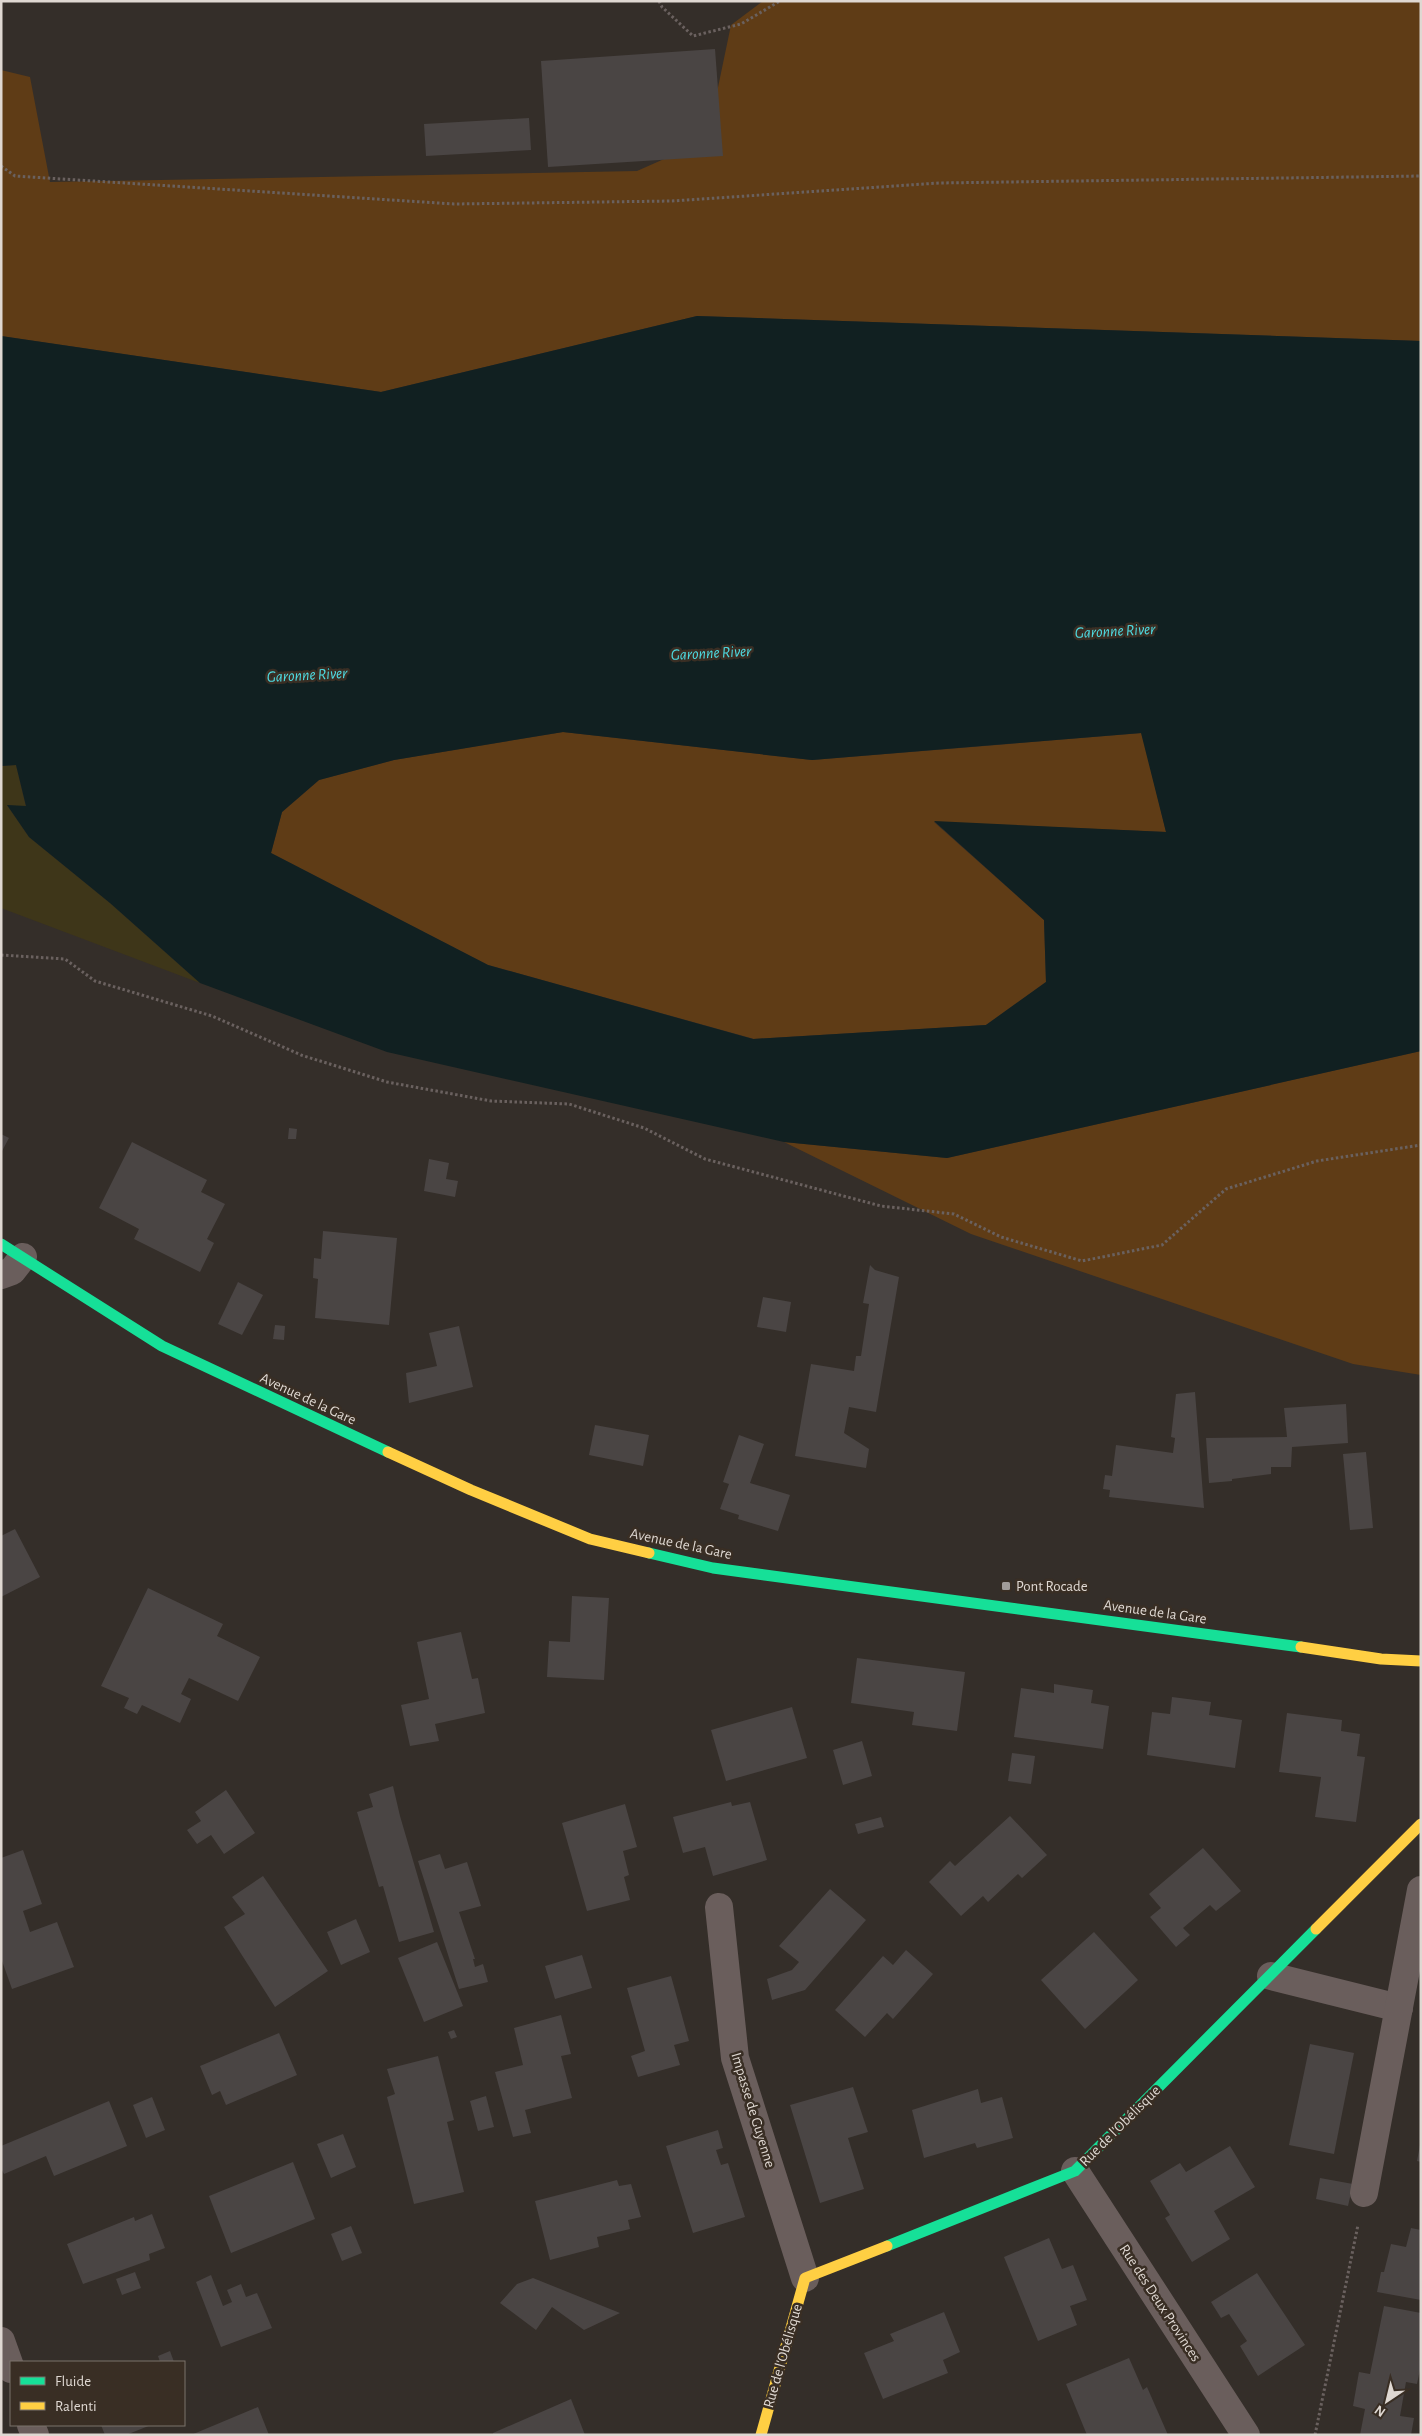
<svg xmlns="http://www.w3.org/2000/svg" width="1422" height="2436" font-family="'Alegreya Sans',sans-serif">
	<rect width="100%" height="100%" fill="#342e29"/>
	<g fill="#5f3c16">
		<polygon points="763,1 1421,1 1421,341 697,316 381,392 1,336 1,70 30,77 50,182 637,171 707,140 731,25"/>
		<polygon points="563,732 812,760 1142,733 1166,832 934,822 1044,920 1046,982 986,1025 754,1039 488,965 271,853 282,812 319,780 394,760"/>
		<polygon points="1421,1051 1421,1375 1353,1364 971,1234 784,1142 947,1158"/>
	</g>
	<polygon fill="#3e3619" points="16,765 26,807 7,805 29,837 110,903 200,983 1,908 1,766"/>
	<path fill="#112021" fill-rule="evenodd" d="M697 316 1421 341V1051L947 1158 784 1142 387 1052 200 983 110 903 29 837 7 805 26 806 16 765 1 766V336L381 392ZM563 732 812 760 1141 733 1166 832 934 821 1044 920 1046 982 986 1025 753 1039 488 965 271 853 282 812 319 780 394 760Z"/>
	<g fill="#4a4544">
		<polygon points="715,49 723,156 548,167 541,61"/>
		<polygon points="529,118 531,150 426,156 424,124"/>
		<polygon points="289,1128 297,1129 296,1139 288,1139"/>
		<polygon points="1,1134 9,1138 1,1153"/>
		<polygon points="132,1142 207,1180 201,1192 225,1204 207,1239 214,1243 200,1272 134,1239 139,1229 99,1208"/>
		<polygon points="429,1159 449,1163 446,1179 458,1181 455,1197 424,1191"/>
		<polygon points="323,1231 397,1238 389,1325 315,1318 318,1279 313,1278 314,1258 321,1259"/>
		<polygon points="870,1265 875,1270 899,1277 876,1412 849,1407 844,1433 869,1449 866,1468 795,1456 811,1364 854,1371 856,1356 861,1356 869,1304 863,1303"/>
		<polygon points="238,1282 263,1295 242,1335 218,1324"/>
		<polygon points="763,1297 791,1302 786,1332 757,1327"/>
		<polygon points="275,1325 285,1326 284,1340 273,1339"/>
		<polygon points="459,1326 473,1387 409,1403 406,1373 437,1366 429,1333"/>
		<polygon points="1195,1392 1204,1508 1109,1497 1110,1490 1103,1489 1105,1475 1112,1476 1116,1445 1173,1453 1175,1438 1171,1437 1176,1394"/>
		<polygon points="1346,1404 1348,1443 1292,1447 1291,1467 1271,1467 1271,1474 1232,1479 1232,1481 1209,1483 1206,1438 1287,1437 1284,1408"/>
		<polygon points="595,1425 649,1435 643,1466 589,1455"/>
		<polygon points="739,1435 764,1444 750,1483 790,1495 778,1531 738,1519 739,1515 720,1509 729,1484 723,1482"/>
		<polygon points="1366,1452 1373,1528 1350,1530 1343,1454"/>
		<polygon points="15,1529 40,1577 1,1597 1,1536"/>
		<polygon points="148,1588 223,1624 217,1636 260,1657 238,1701 189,1678 181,1694 191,1699 180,1723 142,1705 137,1714 124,1708 129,1698 101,1686"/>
		<polygon points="572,1596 609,1598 604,1680 547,1677 549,1641 570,1642"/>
		<polygon points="461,1632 472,1679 478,1678 485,1713 435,1724 439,1741 410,1746 401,1705 429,1699 417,1642"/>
		<polygon points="857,1658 965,1672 957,1731 912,1725 914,1712 851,1703"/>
		<polygon points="1054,1684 1093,1690 1091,1703 1109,1706 1103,1749 1014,1737 1021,1688 1054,1693"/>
		<polygon points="1172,1697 1211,1702 1209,1715 1242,1720 1235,1768 1147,1755 1152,1712 1170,1714"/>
		<polygon points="792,1707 807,1758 726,1781 711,1730"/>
		<polygon points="1287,1713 1342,1720 1341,1731 1360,1734 1357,1756 1365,1757 1356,1822 1315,1817 1321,1777 1279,1772"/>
		<polygon points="862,1741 872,1776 843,1785 833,1750"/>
		<polygon points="1012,1753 1035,1756 1031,1784 1008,1781"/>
		<polygon points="393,1786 400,1816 434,1932 399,1942 383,1886 379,1887 357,1812 373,1807 369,1794"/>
		<polygon points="226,1790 255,1833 224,1854 211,1835 197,1844 187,1830 201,1821 195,1812"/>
		<polygon points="731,1802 732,1806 750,1802 767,1860 713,1876 705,1847 683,1853 673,1817"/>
		<polygon points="625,1804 637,1847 623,1851 629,1875 624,1877 630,1900 587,1911 562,1823"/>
		<polygon points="1010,1816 1047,1855 1022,1878 1018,1874 988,1902 983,1896 961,1916 929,1882 950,1861 955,1866"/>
		<polygon points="881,1817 884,1827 858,1834 855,1824"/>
		<polygon points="1203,1848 1241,1891 1216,1911 1210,1905 1183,1928 1190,1935 1176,1947 1150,1917 1161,1908 1149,1894"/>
		<polygon points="23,1850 42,1904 23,1911 30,1932 57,1922 74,1967 12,1989 1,1958 1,1858"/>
		<polygon points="440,1854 445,1869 467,1862 481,1906 459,1912 475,1959 473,1959 475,1967 483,1964 488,1982 459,1989 418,1861"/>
		<polygon points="263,1876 328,1971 275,2007 224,1927 245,1914 232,1897"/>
		<polygon points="830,1889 866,1920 805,1990 772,2000 767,1979 792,1970 799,1962 779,1946"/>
		<polygon points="356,1919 370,1952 341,1965 327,1932"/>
		<polygon points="1094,1932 1138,1980 1085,2029 1041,1980"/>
		<polygon points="437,1942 463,2006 424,2022 398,1958"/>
		<polygon points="906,1950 933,1974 893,2019 887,2013 865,2037 835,2010 883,1956 893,1965"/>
		<polygon points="582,1955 592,1988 555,1999 545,1966"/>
		<polygon points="671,1976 689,2041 674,2045 680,2065 638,2077 631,2056 645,2051 627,1988"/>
		<polygon points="561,2015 571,2054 561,2056 572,2098 525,2110 531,2133 513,2137 495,2072 523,2065 514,2028"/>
		<polygon points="454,2030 457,2037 451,2039 448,2032"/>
		<polygon points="279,2033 297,2075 226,2105 220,2091 212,2095 200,2066"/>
		<polygon points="1310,2044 1354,2053 1334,2154 1289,2145"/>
		<polygon points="438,2056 454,2120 447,2122 464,2192 414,2204 387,2097 395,2094 387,2069"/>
		<polygon points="853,2087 868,2132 848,2138 864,2189 820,2203 790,2105"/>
		<polygon points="978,2089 981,2103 1002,2097 1013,2138 977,2148 975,2143 924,2158 912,2110"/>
		<polygon points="486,2096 494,2127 478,2131 470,2101"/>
		<polygon points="152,2097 165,2130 146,2138 133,2105"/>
		<polygon points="109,2101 127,2146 54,2176 46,2156 4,2174 1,2168 1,2146"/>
		<polygon points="718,2130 723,2148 716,2150 721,2165 728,2163 745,2217 693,2233 666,2146"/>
		<polygon points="343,2134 356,2167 331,2178 317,2144"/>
		<polygon points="1420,2145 1421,2145 1421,2162 1417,2161"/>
		<polygon points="1230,2146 1255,2187 1214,2211 1230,2239 1192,2262 1165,2218 1170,2215 1150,2181 1180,2163 1186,2172"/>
		<polygon points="293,2162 315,2219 231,2253 209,2196"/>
		<polygon points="1320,2178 1353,2184 1348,2206 1316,2199"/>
		<polygon points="617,2180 619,2186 631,2184 641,2217 628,2220 630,2229 597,2237 599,2247 550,2260 535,2201"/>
		<polygon points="152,2214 165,2248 149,2254 150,2260 83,2284 67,2244 134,2217 135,2221"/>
		<polygon points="351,2226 362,2253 342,2261 331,2234"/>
		<polygon points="1411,2228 1421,2230 1421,2300 1377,2292 1381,2272 1384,2272 1391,2244 1406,2247"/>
		<polygon points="1049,2238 1062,2269 1073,2265 1087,2300 1070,2306 1077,2325 1038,2341 1004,2257"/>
		<polygon points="135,2272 141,2288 122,2295 116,2279"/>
		<polygon points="1257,2273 1305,2345 1258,2376 1240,2346 1247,2341 1229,2314 1221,2318 1211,2302"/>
		<polygon points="211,2275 223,2306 232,2302 227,2290 241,2284 246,2297 257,2293 272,2328 221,2347 196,2282"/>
		<polygon points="533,2278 620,2313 584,2330 552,2307 536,2330 500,2303 517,2284"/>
		<polygon points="1384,2306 1421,2313 1421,2365 1417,2384 1406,2382 1400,2416 1414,2418 1411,2435 1360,2435 1365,2409 1353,2406 1359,2372 1370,2374"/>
		<polygon points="944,2312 960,2352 943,2360 948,2373 883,2399 864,2353 894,2341 890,2334"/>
		<polygon points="170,2351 174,2362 160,2362 158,2356"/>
		<polygon points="1129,2358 1143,2390 1147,2387 1168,2435 1087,2435 1066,2384"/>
		<polygon points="571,2399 585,2435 493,2435 493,2433"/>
		<polygon points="258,2407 269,2435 191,2435"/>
		<polygon points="101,2425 151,2425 126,2435 105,2435"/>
	</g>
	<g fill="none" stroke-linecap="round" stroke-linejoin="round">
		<g stroke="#6a615f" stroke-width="3" stroke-dasharray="2.5 2.5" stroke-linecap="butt">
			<polyline points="659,1 662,7 693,36 741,24 780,1"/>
			<polyline points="1,166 15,176 454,204 672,201 939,183 1421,176"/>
			<polyline points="1,955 65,959 95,981 212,1016 301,1055 387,1082 491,1101 569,1104 644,1128 705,1159 881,1206 954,1214 1001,1237 1082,1261 1162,1245 1226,1189 1317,1161 1421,1145"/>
			<polyline points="1315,2435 1358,2225"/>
		</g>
		<g stroke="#6a5e5c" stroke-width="28">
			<polyline points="1,1275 12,1271 23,1257"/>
			<polyline points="719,1907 735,2058 805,2278"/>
			<polyline points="1271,1976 1399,2008"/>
			<polyline points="1075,2171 1246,2435"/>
			<polyline points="1364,2193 1421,1890"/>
			<polyline points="1,2341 11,2369"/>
			<polyline points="31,2425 35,2435"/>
		</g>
		<g stroke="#16e098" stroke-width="11">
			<polyline points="1,1244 162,1346 388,1452"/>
			<polyline points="649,1553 713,1568 1301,1647"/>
			<polyline points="887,2246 1075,2171 1316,1929"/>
		</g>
		<g stroke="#ffcf43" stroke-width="11">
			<polyline points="388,1452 471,1490 590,1539 649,1553"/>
			<polyline points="1301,1647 1381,1659 1421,1661"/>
			<polyline points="1316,1929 1421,1824"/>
			<polyline points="761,2435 805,2278 887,2246"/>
		</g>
	</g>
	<rect fill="#a39c97" stroke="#392e24" stroke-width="2" x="1001" y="1581" width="10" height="10" rx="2.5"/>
	<g text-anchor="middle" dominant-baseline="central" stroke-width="5" stroke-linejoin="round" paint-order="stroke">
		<g font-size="15" fill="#dfd8d2" stroke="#392e24">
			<text transform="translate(308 1399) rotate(25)">Avenue de la Gare</text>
			<text transform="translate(681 1544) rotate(12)">Avenue de la Gare</text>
			<text transform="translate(1155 1612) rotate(8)">Avenue de la Gare</text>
			<text transform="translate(753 2110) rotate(73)">Impasse de Guyenne</text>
			<text transform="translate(1120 2126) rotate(-45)">Rue de l'Obélisque</text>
			<text transform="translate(1160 2303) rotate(57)">Rue des Deux Provinces</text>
			<text transform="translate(783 2356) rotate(-74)">Rue de l'Obélisque</text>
		</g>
		<g font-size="15" fill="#dfd8d2" stroke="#392e24" text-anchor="start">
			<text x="1016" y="1586">Pont Rocade</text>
		</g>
		<g font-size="16" font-style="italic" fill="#4edce3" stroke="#392e24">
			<text transform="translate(1115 631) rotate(-3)">Garonne River</text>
			<text transform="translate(711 653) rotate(-3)">Garonne River</text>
			<text transform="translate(307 675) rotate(-3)">Garonne River</text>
		</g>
	</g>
	<rect width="1422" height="2436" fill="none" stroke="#dfd8d2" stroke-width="5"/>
	<rect x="10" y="2361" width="175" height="65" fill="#392e24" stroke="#7b726a"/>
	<rect x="20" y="2377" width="25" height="8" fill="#16e098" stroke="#7b726a"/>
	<text x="55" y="2386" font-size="15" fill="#dfd8d2">Fluide</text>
	<rect x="20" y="2402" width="25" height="8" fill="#ffcf43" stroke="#7b726a"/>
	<text x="55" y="2411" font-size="15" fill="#dfd8d2">Ralenti</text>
	<g transform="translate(1387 2401) rotate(215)" stroke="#392e24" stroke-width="4" paint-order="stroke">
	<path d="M0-4L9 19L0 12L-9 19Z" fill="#dfd8d2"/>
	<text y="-8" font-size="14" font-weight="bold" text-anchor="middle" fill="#dfd8d2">N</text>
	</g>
</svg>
